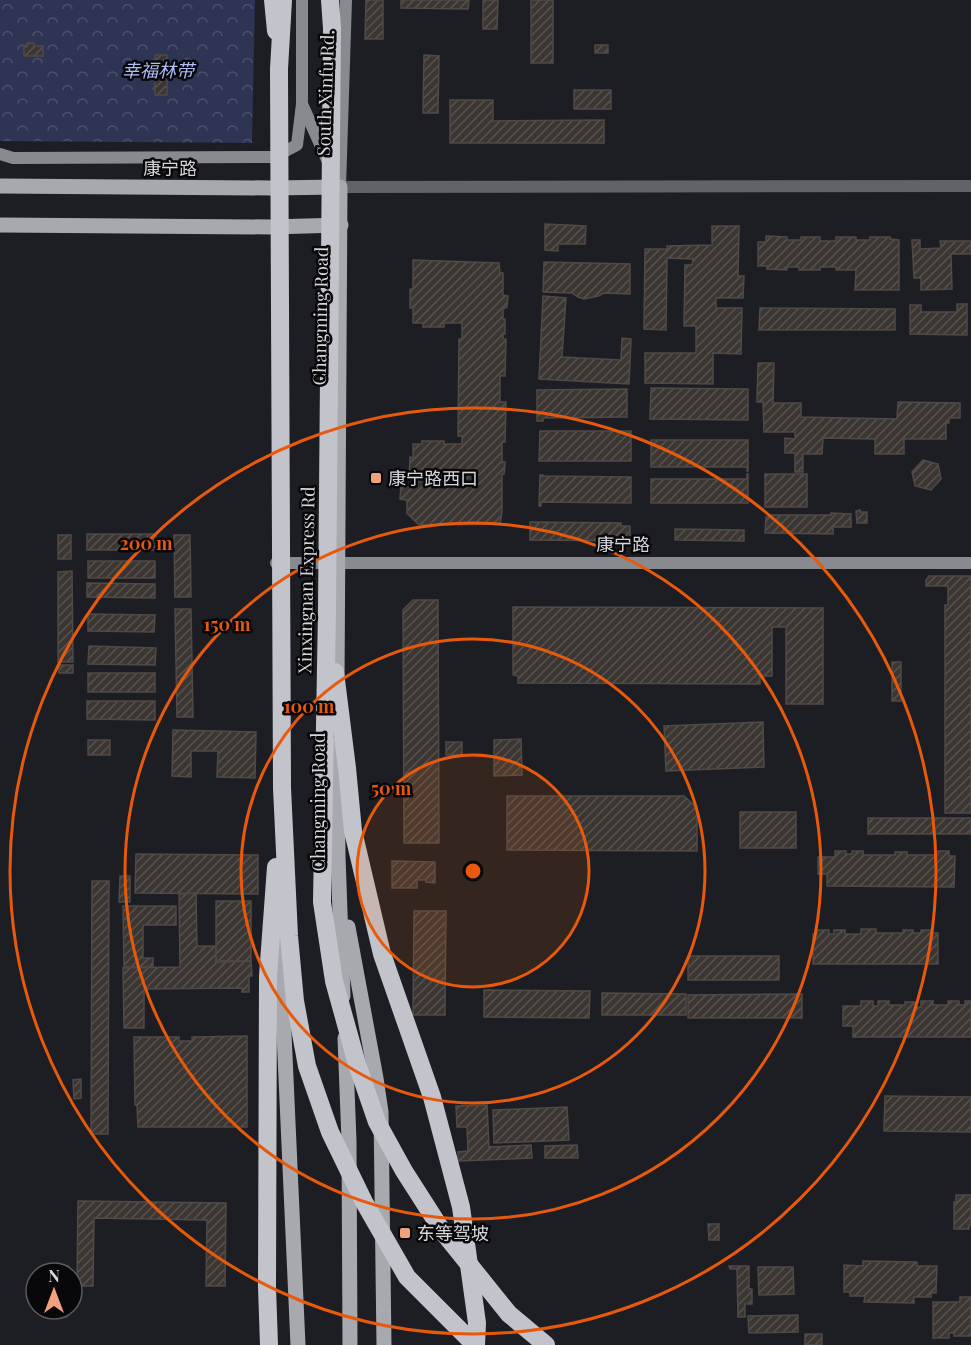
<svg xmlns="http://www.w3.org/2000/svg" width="971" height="1345" font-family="'Playfair Display','Noto Sans SC',serif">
	<defs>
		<pattern id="park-crowns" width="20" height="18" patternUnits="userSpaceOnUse" patternTransform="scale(1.5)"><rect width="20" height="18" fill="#2e3453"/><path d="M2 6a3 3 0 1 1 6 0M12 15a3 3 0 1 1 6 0" fill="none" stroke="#4c516b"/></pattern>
		<pattern id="building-hatch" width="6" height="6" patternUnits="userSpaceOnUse" patternTransform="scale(1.5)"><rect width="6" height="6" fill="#3c3633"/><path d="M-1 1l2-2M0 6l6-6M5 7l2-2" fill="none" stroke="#575250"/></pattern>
	</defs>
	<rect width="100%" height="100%" fill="#1d1e23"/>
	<polygon fill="url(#park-crowns)" points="0,0 255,0 252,143 0,141"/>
	<g fill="url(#building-hatch)" stroke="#504a47" stroke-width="1.5">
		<polygon points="366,0 383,0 383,39 365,39"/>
		<polygon points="401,0 469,0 468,9 401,8"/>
		<polygon points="483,0 498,0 497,29 483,29"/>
		<rect x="531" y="0" width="22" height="63"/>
		<polygon points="27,43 34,43 34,46 43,46 43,56 24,56 24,47 27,47"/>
		<rect x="595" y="45" width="13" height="8"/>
		<rect x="155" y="55" width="12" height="40"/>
		<polygon points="424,55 439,56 438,113 423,113"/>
		<rect x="574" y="90" width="37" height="19"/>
		<polygon points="450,100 493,100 493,121 604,120 604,143 450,143"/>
		<polygon points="545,224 586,226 585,244 558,244 558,251 545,250"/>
		<polygon points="712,226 739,226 738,276 744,276 743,298 716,298 716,308 742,308 741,354 713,353 713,384 645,383 645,353 696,353 696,326 684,326 685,265 692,265 693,259 667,258 666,330 644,329 645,249 667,249 667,246 712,245"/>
		<polygon points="766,236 787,237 787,240 801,240 801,237 820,237 820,241 836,241 836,237 856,237 856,240 870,240 870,237 890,237 890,239 899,240 899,290 855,290 856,270 836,270 836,267 820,267 820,270 799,270 799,267 787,267 787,270 767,269 767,266 758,266 758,242 766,242"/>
		<polygon points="912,240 920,240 920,249 941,248 940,241 971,241 971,254 951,254 952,289 921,290 921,278 914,278"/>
		<polygon points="413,260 499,263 500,273 503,273 503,295 508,296 507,307 503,309 503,319 505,319 505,334 503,334 503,339 506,339 505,376 500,376 500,402 506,402 505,442 502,442 502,462 505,462 505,466 504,474 502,474 502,512 500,524 419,525 407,513 407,500 400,499 401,484 413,484 413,477 409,477 410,457 413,458 413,444 422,444 422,441 444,441 444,444 462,444 462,436 458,436 459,339 462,339 462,323 444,323 444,327 423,327 423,323 413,323 413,308 410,308 410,289 413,289"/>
		<polygon points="544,262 630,264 630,294 604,293 598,296 584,299 578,297 572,293 543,292"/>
		<polygon points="543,296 566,298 562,357 621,360 622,338 631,339 629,384 539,379"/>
		<polygon points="957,304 967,304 967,335 910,334 910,305 921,305 921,312 957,312"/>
		<polygon points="760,308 895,309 895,330 759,330"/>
		<polygon points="758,363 774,363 773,403 801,403 801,417 897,419 898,402 960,403 960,418 949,418 949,423 946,423 946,439 904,439 904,454 875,454 875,439 823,438 822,454 803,454 803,472 795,472 795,453 785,453 785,438 795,439 795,432 764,432 763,402 757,402"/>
		<polygon points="651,388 748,389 748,420 650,419"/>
		<polygon points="627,389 627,417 543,418 543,421 537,421 537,390"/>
		<polygon points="540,431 631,431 631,461 539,461"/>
		<polygon points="651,440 748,440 748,471 747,471 747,467 651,467"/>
		<polygon points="923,460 938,464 941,479 931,490 915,486 912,472"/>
		<polygon points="747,474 748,474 748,503 651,503 651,479 747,479"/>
		<rect x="765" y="474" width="42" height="33"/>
		<polygon points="540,475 543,475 543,476 631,477 631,503 541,502 541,506 539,506"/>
		<polygon points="860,510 860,512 867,512 867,523 857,523 856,511"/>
		<polygon points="831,513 851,514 851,527 833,527 833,534 765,533 766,517 770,517 770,515 831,515"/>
		<polygon points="530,522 621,523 621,526 630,526 630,541 530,540"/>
		<polygon points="675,529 744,530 744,541 675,540"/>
		<rect x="87" y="534" width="69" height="16"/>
		<rect x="58" y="535" width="13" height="24"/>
		<polygon points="174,535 190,535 191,597 175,597"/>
		<rect x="88" y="561" width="67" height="17"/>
		<polygon points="72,571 73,662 58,662 58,572"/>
		<polygon points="929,576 971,576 971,813 945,813 945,605 948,605 948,586 926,586 926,580"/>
		<polygon points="87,583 155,584 155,598 87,597"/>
		<polygon points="413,600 438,600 439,843 404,843 403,610"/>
		<polygon points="513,607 823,608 823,704 786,704 786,627 772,627 772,676 760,676 760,684 518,683 518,676 513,675"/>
		<polygon points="175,609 191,609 193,717 177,717"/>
		<polygon points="88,614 155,615 154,632 88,631"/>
		<polygon points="89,646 156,648 155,665 88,664"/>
		<rect x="892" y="662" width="9" height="39"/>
		<rect x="59" y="665" width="14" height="8"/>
		<rect x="88" y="673" width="67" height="19"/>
		<polygon points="87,701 155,701 155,720 87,719"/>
		<polygon points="763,722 764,767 666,771 664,726"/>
		<polygon points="173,730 256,732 255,778 217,777 218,751 191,751 191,777 172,776"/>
		<polygon points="521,739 522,775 494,776 494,740"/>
		<rect x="88" y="740" width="22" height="15"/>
		<rect x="446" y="742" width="16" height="13"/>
		<polygon points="507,796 684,796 697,808 697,851 507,850"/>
		<rect x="740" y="812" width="56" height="36"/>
		<rect x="868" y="818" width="103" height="16"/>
		<polygon points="835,851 846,851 846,854 852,854 852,851 863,851 863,855 895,855 895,852 907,852 907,855 938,855 938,851 949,851 949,856 955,856 954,887 827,886 827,874 818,874 818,857 835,857"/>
		<polygon points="136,854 258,855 258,894 135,893"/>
		<polygon points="392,861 435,862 435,883 426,882 426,880 417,880 417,888 392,888"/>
		<polygon points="120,876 130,876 130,902 119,902"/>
		<polygon points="92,881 109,881 108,1134 91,1134"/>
		<polygon points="196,893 197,946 216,946 216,962 251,961 252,976 249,976 249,992 242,992 242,988 144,989 144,1028 124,1028 123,968 180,967 179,894"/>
		<rect x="216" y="901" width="35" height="60"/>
		<polygon points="123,906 176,906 176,925 143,925 143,958 153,958 153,967 124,967"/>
		<polygon points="414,911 446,911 445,1015 413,1015"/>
		<polygon points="861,929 876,929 876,933 903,933 903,930 913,930 913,933 921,933 921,930 932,930 932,933 938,933 938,964 813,964 813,934 817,934 817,930 829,930 829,934 834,934 834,930 845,930 845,934 861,934"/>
		<rect x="688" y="956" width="91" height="24"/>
		<polygon points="484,990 590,991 589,1018 484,1017"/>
		<polygon points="602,993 686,994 686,1015 602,1015"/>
		<polygon points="802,994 802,1018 688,1018 688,995"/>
		<polygon points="861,1001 873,1001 873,1006 878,1006 878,1001 889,1001 889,1005 905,1005 905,1002 916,1002 916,1007 921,1007 921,1001 933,1001 933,1005 948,1005 948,1001 959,1001 959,1005 965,1005 965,1001 971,1001 971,1037 853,1037 853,1026 843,1026 843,1006 861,1006"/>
		<polygon points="247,1036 247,1127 138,1127 137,1105 135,1105 134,1037 179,1037 179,1041 192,1041 192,1037"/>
		<polygon points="81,1079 81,1098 74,1099 73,1080"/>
		<polygon points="885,1096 971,1097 971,1132 884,1131"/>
		<polygon points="487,1105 489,1147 531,1145 532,1158 458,1161 458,1152 468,1151 467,1127 457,1127 456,1106"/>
		<polygon points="567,1107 569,1140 494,1143 493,1110"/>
		<polygon points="577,1145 578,1158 545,1158 545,1146"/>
		<polygon points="956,1195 971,1195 971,1225 969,1225 969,1229 954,1229 954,1202 956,1202"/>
		<polygon points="78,1201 226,1203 225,1286 206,1286 207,1220 94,1218 93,1286 77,1286"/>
		<polygon points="708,1224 719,1224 719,1240 709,1240"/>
		<polygon points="863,1261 917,1262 917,1266 937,1266 936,1293 931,1293 931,1297 914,1297 914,1303 864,1302 865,1296 850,1296 850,1292 844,1292 844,1265 863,1266"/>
		<rect x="57" y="1266" width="11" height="7"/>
		<polygon points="729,1266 749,1266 749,1289 752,1289 752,1304 745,1304 745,1317 738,1317 737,1269 730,1269"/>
		<polygon points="758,1267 793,1267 794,1294 759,1295"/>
		<polygon points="960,1297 971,1297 971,1336 954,1336 954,1333 949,1333 949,1338 933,1338 933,1302 960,1302"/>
		<rect x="58" y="1309" width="9" height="8"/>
		<polygon points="798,1315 798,1332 749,1333 748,1316"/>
		<rect x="805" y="1334" width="17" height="11"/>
	</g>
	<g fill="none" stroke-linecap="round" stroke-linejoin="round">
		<polyline stroke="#626366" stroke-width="12" points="340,187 971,186"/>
		<g stroke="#898a8f" stroke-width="12">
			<polyline points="302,104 328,162"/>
			<polyline points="0,154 13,158 274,157 297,145 302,104 302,0"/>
			<polyline points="340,187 346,0"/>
			<polyline points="276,563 971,563"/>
		</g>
		<g stroke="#a7a9ae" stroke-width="15">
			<polyline points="0,186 271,188 340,187 337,685"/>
			<polyline points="0,225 271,227 341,225"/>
			<polyline points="337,745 338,856 343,996"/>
			<polyline points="279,922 298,1345"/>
			<polyline points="348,927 376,1078 381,1112 384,1345"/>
			<polyline points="345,1038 349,1141 350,1345"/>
		</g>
		<polyline stroke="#c3c4cb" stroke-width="18" points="273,0 276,31"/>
		<g stroke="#c3c4cb" stroke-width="18">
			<polyline points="283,0 279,69 282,788 289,936 295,1001 307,1066 330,1132 364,1202 407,1277 475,1345"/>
			<polyline points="330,0 332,28 327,609 322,902 334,981 357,1064 377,1122 404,1171 443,1232 509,1314 546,1345"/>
			<polyline points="335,672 347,768 353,831 382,954 432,1097 461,1207 477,1323 476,1345"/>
			<polyline points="269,1345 267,1287 268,976 276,867"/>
		</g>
	</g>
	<circle cx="473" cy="871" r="116" fill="#e8590c" fill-opacity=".12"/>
	<g fill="none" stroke="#e8590c" stroke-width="3">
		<circle cx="473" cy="871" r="116"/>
		<circle cx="473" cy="871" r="232"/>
		<circle cx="473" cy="871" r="348"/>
		<circle cx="473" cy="871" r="463"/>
	</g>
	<g fill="#f2a17e" stroke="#08080b" stroke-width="2">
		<rect x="370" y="472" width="12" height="12" rx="3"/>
		<rect x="399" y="1227" width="12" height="12" rx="3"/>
	</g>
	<g text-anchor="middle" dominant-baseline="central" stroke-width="5" stroke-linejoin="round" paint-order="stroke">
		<g font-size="18" font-style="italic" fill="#afbdf9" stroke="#08080b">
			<text x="158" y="70">幸福林带</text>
		</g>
		<g font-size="18" fill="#d7d7db" stroke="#08080b">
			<text transform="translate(325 93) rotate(-88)">South Xinfu Rd.</text>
			<text x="170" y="168">康宁路</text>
			<text transform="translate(320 316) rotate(-89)">Changming Road</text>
			<text x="623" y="544">康宁路</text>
			<text transform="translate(306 580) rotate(-89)">Xinxingnan Express Rd</text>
			<text transform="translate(318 802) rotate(-90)">Changming Road</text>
		</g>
		<g font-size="18" fill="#d7d7db" stroke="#08080b" text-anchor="start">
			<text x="388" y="478">康宁路西口</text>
			<text x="417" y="1233">东等驾坡</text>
		</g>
	</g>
	<circle cx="473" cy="871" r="9" fill="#e8590c" stroke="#08080b" stroke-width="3"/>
	<g font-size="18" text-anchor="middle" font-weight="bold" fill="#e8590c" stroke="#08080b" stroke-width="5" stroke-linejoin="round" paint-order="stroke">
		<text x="146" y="550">200 m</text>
		<text x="227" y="631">150 m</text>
		<text x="309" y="713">100 m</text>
		<text x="391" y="795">50 m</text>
	</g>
	<g transform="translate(54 1291)"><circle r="28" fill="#08080b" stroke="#5b5b5e" stroke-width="1.5"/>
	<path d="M0-4.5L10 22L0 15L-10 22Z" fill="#f2a17e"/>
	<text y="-9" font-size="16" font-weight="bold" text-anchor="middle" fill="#d7d7db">N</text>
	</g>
</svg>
